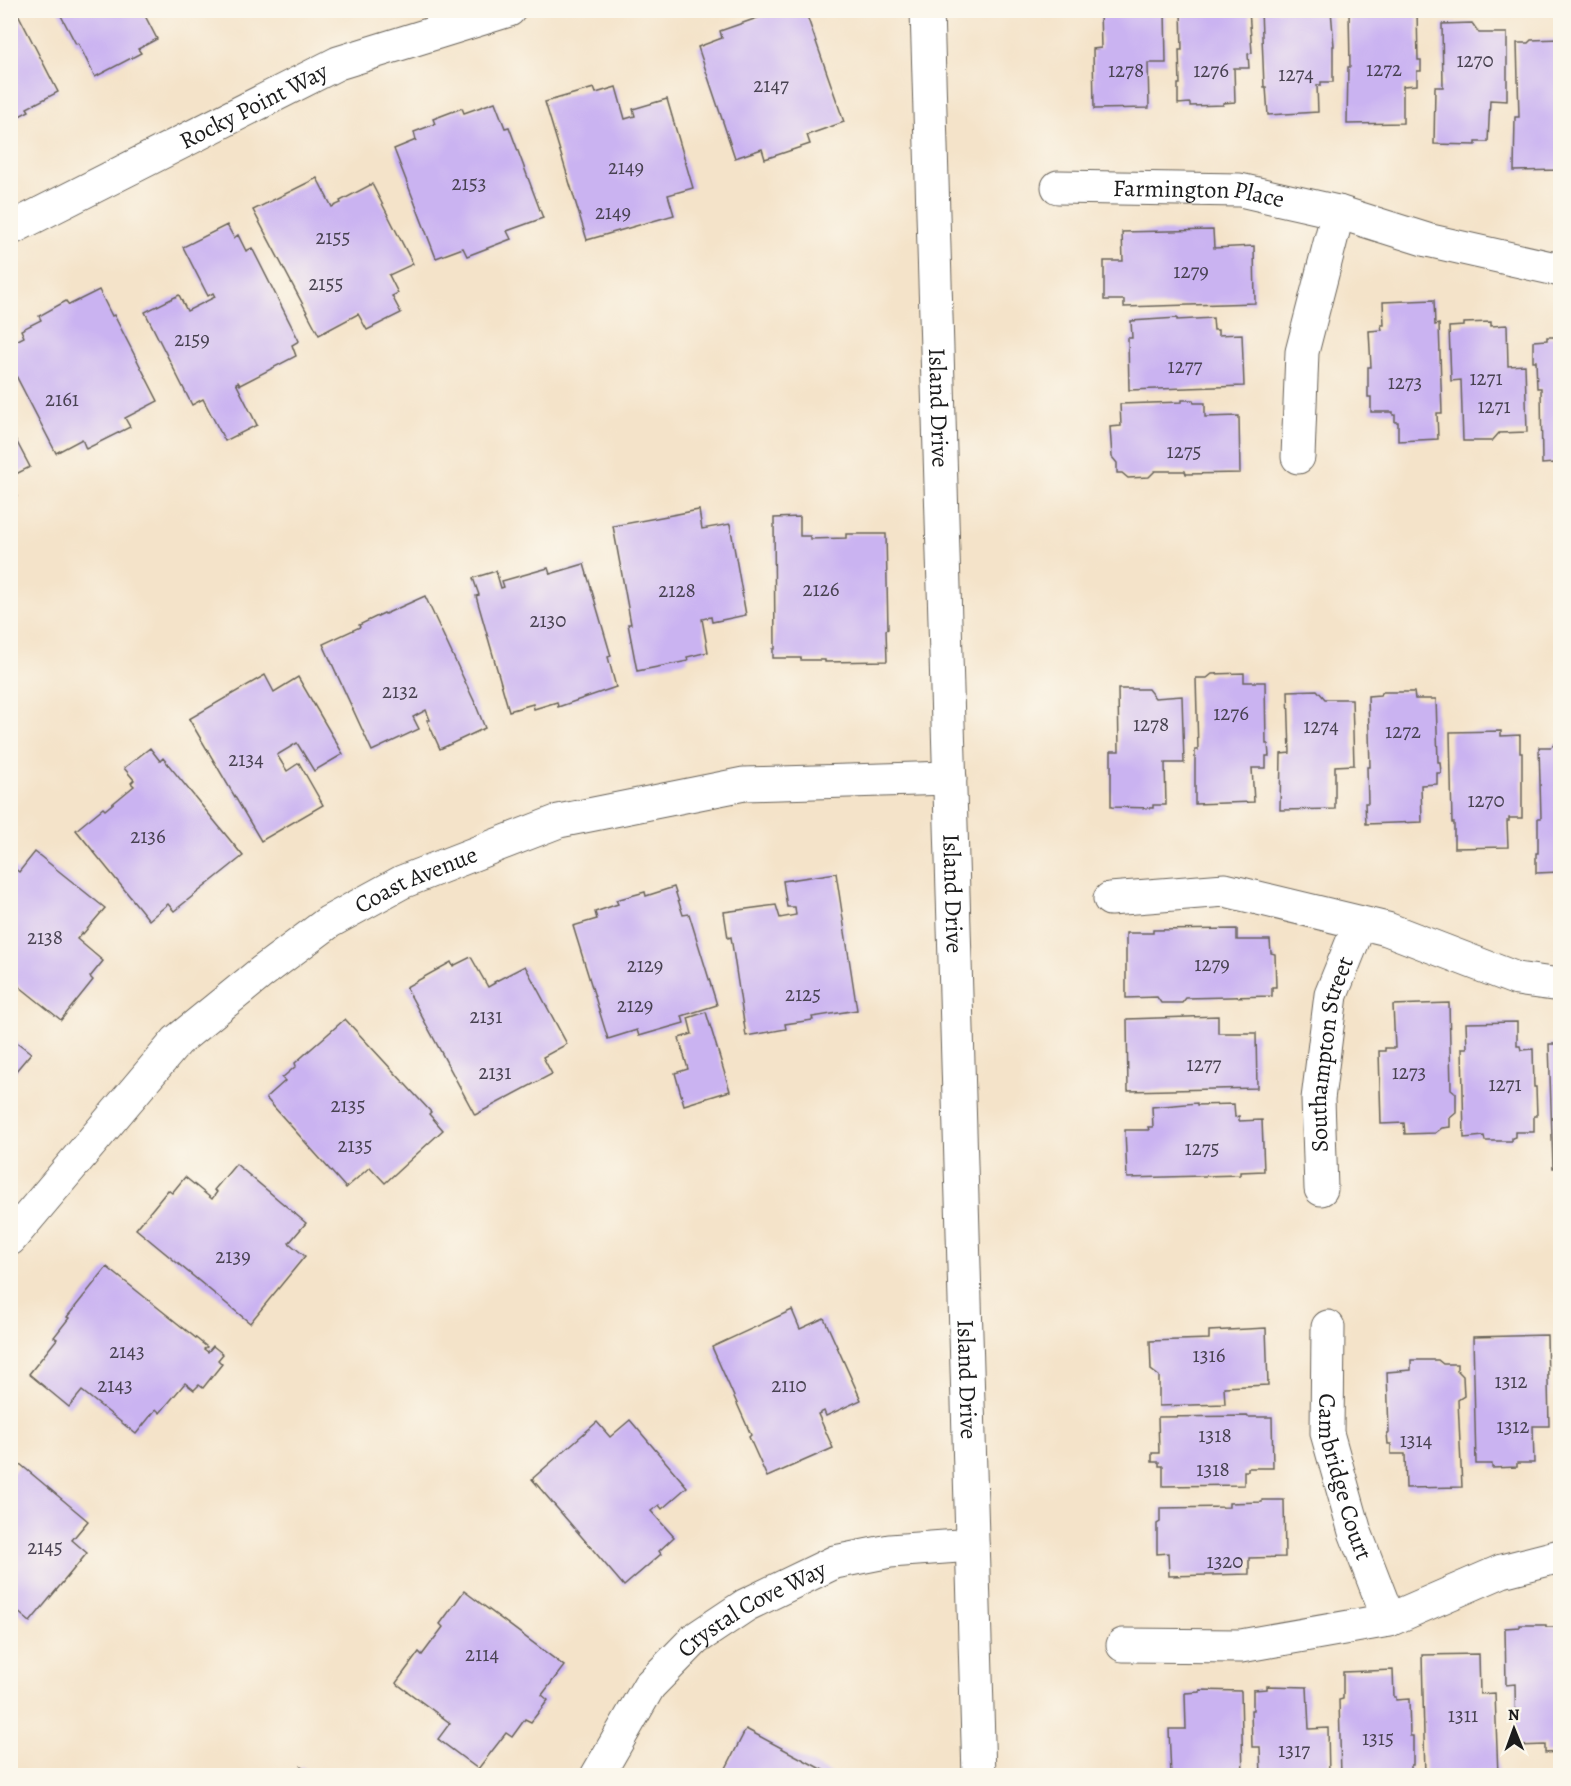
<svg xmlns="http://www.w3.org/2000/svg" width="1571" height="1786" font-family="Alegreya,serif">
	<rect width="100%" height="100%" fill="#fbf7ec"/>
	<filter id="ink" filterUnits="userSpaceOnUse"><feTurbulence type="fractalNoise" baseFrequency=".0167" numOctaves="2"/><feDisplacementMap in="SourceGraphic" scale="12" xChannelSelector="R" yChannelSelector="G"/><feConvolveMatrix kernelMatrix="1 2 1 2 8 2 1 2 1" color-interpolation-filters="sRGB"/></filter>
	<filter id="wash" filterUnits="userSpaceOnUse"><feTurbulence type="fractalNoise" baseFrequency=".008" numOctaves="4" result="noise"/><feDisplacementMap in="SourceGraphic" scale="24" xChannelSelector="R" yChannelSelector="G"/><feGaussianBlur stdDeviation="1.35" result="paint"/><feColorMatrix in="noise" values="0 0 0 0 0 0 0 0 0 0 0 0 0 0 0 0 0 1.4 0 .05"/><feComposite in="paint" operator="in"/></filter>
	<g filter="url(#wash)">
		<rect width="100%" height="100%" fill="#f4e3c9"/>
		<g id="blocks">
			<g fill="#cab3f1">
				<polygon points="10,10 16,10 58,92 27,108 29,111 10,121"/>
				<polygon points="58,10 142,10 157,39 138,49 141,53 95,77 78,43 76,44"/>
				<polygon points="780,10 805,10 844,122 807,135 810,144 765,159 762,149 735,158 698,47 722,38 720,31"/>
				<polygon points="1100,10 1165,10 1166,63 1148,63 1149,108 1094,109 1093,49 1101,48"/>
				<polygon points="1181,10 1249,10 1252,53 1248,54 1249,68 1234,68 1235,102 1223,103 1223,105 1190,106 1190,103 1178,104 1178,84 1180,84 1179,50 1182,50"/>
				<polygon points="1261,10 1331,10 1334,46 1333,46 1333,82 1321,82 1321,85 1317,85 1318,112 1268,115 1266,87 1264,87"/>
				<polygon points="1349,10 1417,10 1418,60 1421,60 1421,71 1417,71 1417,85 1403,86 1403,123 1347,124 1348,67 1350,67"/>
				<polygon points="1472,23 1479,33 1507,33 1507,101 1490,100 1488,142 1476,142 1476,145 1434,144 1435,87 1443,87 1442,24"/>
				<polygon points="1560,39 1560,170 1514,171 1515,117 1519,117 1517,43 1528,43 1531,40"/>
				<polygon points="616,87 625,119 635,116 633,109 667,99 693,188 668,195 674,215 587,240 545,102 594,88 596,93"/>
				<polygon points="495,102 505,128 509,127 543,218 507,231 511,239 467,256 463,248 436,258 394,149 416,140 414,132 435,124 433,119 462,108 464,113"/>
				<polygon points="317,178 332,207 341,203 340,201 372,184 413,264 389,275 398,293 392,296 401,313 367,330 358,314 319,335 253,210"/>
				<polygon points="227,225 234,238 238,235 246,251 252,248 299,341 292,345 296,356 240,385 238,382 236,383 257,425 225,441 203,399 192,405 145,312 179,295 187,311 215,297 213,293 208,296 183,247"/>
				<polygon points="1213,230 1214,248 1254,246 1255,303 1124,307 1124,300 1104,300 1104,261 1123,261 1122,232"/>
				<polygon points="99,290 112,316 114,315 158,401 125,418 130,427 86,449 82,439 56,453 10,364 10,344 24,337 21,330 41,320 39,316 66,301 69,305"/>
				<polygon points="1434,300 1435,325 1439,324 1442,413 1437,413 1438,439 1398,441 1398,422 1395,422 1395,415 1393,415 1393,412 1371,412 1371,397 1368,397 1368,367 1371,367 1369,331 1382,330 1381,325 1384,325 1383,302"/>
				<polygon points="1177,318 1177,320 1213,318 1214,330 1218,330 1218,335 1242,334 1244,386 1129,390 1128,338 1132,338 1131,321"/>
				<polygon points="1491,322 1491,326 1507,325 1508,366 1525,365 1527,432 1499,433 1492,441 1463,441 1461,380 1451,381 1449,327 1464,326 1464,323"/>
				<polygon points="1547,337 1560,337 1560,469 1557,469 1554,463 1542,464 1541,388 1537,388 1536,361 1533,361 1533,341 1547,340"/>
				<polygon points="1182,400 1193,400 1194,403 1205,403 1205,417 1239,416 1240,473 1186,474 1185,471 1155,471 1149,477 1128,478 1122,473 1117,473 1117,463 1112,457 1110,427 1121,426 1120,404 1182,402"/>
				<polygon points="10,429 30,467 10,477"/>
				<polygon points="10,485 17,496 10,499"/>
				<polygon points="699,510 702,529 730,524 746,615 712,622 711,617 702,619 708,652 687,657 688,661 637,671 628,624 631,624 613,526"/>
				<polygon points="800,517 800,536 810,536 810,539 846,538 846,534 886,534 888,629 886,630 887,661 825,662 825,660 801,660 801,658 773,658 773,649 775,649 774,518"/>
				<polygon points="584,564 611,656 608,657 616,687 558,707 557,702 534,709 533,704 509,711 476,596 479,595 473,578 496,571 501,588 504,587 502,581 548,568 550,574"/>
				<polygon points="425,596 475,703 485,728 440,749 427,720 430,720 426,710 413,717 419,729 372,751 323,644 360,627 359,625 384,613 385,614"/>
				<polygon points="1244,673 1244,682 1265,682 1266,744 1268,744 1269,756 1266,756 1266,768 1252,768 1254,802 1195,804 1195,750 1198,750 1196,678 1207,678 1212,674"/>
				<polygon points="265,675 274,692 298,677 343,754 314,771 297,743 277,755 287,771 299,763 323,805 261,841 189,719"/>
				<polygon points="1118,689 1148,689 1155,698 1182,696 1184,763 1165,763 1166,805 1153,805 1153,808 1111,807 1111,751 1119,751"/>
				<polygon points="1317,690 1325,699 1352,699 1354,765 1335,766 1335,809 1280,810 1281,754 1290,753 1288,691"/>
				<polygon points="1383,692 1414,692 1415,699 1436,699 1438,762 1440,762 1441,773 1437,773 1437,784 1421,785 1422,822 1366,824 1365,803 1368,803 1367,767 1370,767 1368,696 1380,695"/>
				<polygon points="1501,731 1501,736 1520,735 1520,753 1522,753 1522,818 1509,818 1509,821 1507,821 1508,847 1454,848 1454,823 1452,823 1450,732"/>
				<polygon points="1556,743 1560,743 1560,872 1536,873 1536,853 1538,853 1538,818 1541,818 1539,747 1551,747"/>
				<polygon points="150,748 160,761 163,758 243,856 174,911 168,904 149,920 76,830 103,808 105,810 134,786 131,783 134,780 124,768"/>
				<polygon points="35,852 105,908 83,934 82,933 77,939 103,961 90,977 93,980 61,1020 10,979 10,865 19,872"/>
				<polygon points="836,873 857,1010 812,1017 813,1020 785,1024 786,1029 746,1036 731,937 728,938 724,912 776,905 780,918 796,915 795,907 787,907 783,881"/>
				<polygon points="674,887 683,915 689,914 717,1005 682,1016 684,1023 639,1036 637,1030 608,1039 573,926 597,919 595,912 618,904 616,900 645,892 646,896"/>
				<polygon points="1237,929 1237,940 1270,940 1271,953 1275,954 1276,987 1272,987 1272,996 1186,998 1182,1003 1161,1003 1157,997 1126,998 1126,933 1153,933 1153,930"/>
				<polygon points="471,957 488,987 495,983 494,982 525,966 567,1044 543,1057 552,1074 475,1115 406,987 451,962 453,966"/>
				<polygon points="1449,1003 1451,1089 1456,1093 1456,1113 1450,1118 1450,1127 1442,1128 1435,1133 1405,1134 1404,1123 1381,1124 1379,1051 1385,1051 1385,1048 1395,1048 1393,1005"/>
				<polygon points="706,1012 730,1091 684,1105 675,1073 688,1069 679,1038 692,1034 688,1018"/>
				<polygon points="1218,1016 1218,1033 1256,1033 1257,1088 1128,1091 1127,1019"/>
				<polygon points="345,1019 431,1112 429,1114 443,1130 385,1183 370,1167 346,1188 266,1098 285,1081 282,1078 296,1066 295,1063"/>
				<polygon points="1517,1022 1517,1046 1520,1046 1521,1050 1533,1049 1534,1087 1536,1087 1537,1116 1534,1116 1534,1132 1515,1132 1515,1137 1512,1138 1512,1141 1485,1141 1484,1136 1464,1138 1462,1048 1467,1048 1466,1023"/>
				<polygon points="10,1037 31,1053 10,1078"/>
				<polygon points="1549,1044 1560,1044 1560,1168 1553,1168"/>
				<polygon points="1197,1103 1197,1105 1234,1104 1235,1117 1239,1116 1239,1121 1262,1120 1264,1171 1240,1172 1240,1175 1127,1178 1125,1130 1149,1130 1148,1127 1153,1127 1152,1107"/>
				<polygon points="236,1164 306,1223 289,1243 305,1256 250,1323 136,1229 168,1190 172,1193 185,1177 212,1199 217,1192 214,1190"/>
				<polygon points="107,1267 207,1347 204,1349 208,1352 213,1346 223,1354 218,1360 222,1364 203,1388 199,1385 194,1390 185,1383 160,1413 156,1409 136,1434 82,1391 69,1407 29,1374 57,1339 54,1337 69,1318 67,1317"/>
				<polygon points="792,1310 800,1329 824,1318 861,1400 826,1416 824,1411 818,1414 833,1448 767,1477 749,1437 751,1435 712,1347"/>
				<polygon points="1266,1328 1268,1385 1224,1387 1225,1404 1159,1406 1159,1376 1151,1370 1150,1341 1209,1339 1209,1331"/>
				<polygon points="1547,1335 1549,1426 1533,1426 1534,1463 1517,1463 1517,1467 1492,1468 1492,1464 1476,1464 1473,1337"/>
				<polygon points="1411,1360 1438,1360 1443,1364 1457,1364 1457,1370 1463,1376 1464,1396 1458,1400 1462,1487 1406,1488 1405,1454 1391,1454 1391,1444 1388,1444 1387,1433 1389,1433 1387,1372 1411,1370"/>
				<polygon points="1248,1416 1248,1417 1272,1417 1273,1468 1248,1468 1248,1471 1244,1471 1244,1485 1163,1486 1163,1466 1159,1466 1159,1462 1152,1462 1152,1453 1159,1453 1158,1417"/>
				<polygon points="630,1420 687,1487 662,1509 659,1505 651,1511 674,1537 659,1551 661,1554 624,1586 532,1479 597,1422 610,1437"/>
				<polygon points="20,1464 88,1521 72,1540 87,1553 30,1622 10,1605 10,1476"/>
				<polygon points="1262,1500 1284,1500 1285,1557 1249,1558 1249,1574 1169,1576 1168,1553 1157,1554 1157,1524 1160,1522 1160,1508 1229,1507 1229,1503 1262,1502"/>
				<polygon points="464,1591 564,1666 542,1695 548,1700 531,1722 525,1719 512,1737 506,1733 478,1769 438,1739 450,1723 396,1683 419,1652 422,1655 443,1627 440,1624"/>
				<polygon points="1520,1625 1546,1625 1546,1627 1560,1627 1560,1752 1545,1753 1545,1745 1516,1746 1515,1684 1506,1685 1505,1628 1520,1627"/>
				<polygon points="1479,1654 1480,1694 1495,1693 1498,1776 1425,1776 1422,1655"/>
				<polygon points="1393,1670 1394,1697 1396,1697 1396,1700 1409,1699 1410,1736 1413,1736 1413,1765 1411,1765 1411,1776 1341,1776 1339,1700 1343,1699 1343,1672"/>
				<polygon points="1267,1686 1307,1687 1309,1729 1328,1728 1329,1776 1261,1776 1260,1747 1252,1747 1251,1710 1253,1710 1253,1690 1267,1689"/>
				<polygon points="1200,1690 1241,1691 1243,1776 1171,1776 1169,1729 1186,1729 1185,1693 1200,1692"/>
				<polygon points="746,1729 834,1776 722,1776"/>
				<polygon points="301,1766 316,1776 294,1776"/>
			</g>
		</g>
	</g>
	<g filter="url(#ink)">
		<use href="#blocks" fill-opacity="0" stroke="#686259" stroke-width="1.5"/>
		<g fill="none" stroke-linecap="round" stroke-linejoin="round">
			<defs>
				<g id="minor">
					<path id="s1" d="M927 10 979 1776"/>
					<path id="s2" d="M1058 187 1240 190 1338 212 1427 240 1560 270"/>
					<path id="s3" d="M10 229 338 63 509 10"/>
					<polyline points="1298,457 1302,352 1338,212"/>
					<polyline points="1110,899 1225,890 1387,929 1517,979 1560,985"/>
					<path id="s4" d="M1321 1189 1318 1099 1331 995 1360 923"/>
					<path id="s5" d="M10 1239 177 1041 262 972 329 922 402 882 559 821 744 784 950 778"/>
					<path id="s6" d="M1328 1327 1327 1433 1355 1532 1389 1620"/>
					<polyline points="1123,1645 1241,1646 1389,1620 1502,1571 1560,1556"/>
					<path id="s7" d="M597 1776 649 1686 695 1639 746 1605 835 1562 890 1551 972 1545"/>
				</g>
			</defs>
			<use href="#minor" stroke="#686259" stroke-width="35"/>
			<use href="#minor" stroke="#fff" stroke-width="33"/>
		</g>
	</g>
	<g text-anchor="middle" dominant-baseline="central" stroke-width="6" stroke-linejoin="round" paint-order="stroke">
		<g font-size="21" fill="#484251">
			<text x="1475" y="60">1270</text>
			<text x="1384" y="69">1272</text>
			<text x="1126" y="70">1278</text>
			<text x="1211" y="70">1276</text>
			<text x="1296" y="74">1274</text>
			<text x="771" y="85">2147</text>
			<text x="626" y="167">2149</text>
			<text x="469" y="183">2153</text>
			<text x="613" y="212">2149</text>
			<text x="333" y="237">2155</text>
			<text x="1191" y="271">1279</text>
			<text x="326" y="283">2155</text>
			<text x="192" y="339">2159</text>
			<text x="1185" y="366">1277</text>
			<text x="1486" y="378">1271</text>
			<text x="1405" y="382">1273</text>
			<text x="62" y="399">2161</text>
			<text x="1494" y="406">1271</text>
			<text x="1184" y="451">1275</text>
			<text x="821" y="589">2126</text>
			<text x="677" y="590">2128</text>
			<text x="548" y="620">2130</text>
			<text x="400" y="691">2132</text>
			<text x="1231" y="713">1276</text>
			<text x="1151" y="724">1278</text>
			<text x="1321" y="726">1274</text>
			<text x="1403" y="731">1272</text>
			<text x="246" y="759">2134</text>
			<text x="1486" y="800">1270</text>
			<text x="148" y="836">2136</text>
			<text x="45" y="937">2138</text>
			<text x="1212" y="964">1279</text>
			<text x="645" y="965">2129</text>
			<text x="803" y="994">2125</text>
			<text x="635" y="1005">2129</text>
			<text x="486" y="1016">2131</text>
			<text x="1204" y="1064">1277</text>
			<text x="495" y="1072">2131</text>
			<text x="1409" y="1072">1273</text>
			<text x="1505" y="1084">1271</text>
			<text x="348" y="1105">2135</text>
			<text x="355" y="1145">2135</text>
			<text x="1202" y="1148">1275</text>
			<text x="233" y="1256">2139</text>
			<text x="127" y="1351">2143</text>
			<text x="1209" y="1355">1316</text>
			<text x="1511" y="1381">1312</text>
			<text x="115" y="1385">2143</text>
			<text x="789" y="1385">2110</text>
			<text x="1513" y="1426">1312</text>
			<text x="1215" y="1435">1318</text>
			<text x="1416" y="1440">1314</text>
			<text x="1213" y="1469">1318</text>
			<text x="45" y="1547">2145</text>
			<text x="1225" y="1561">1320</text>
			<text x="482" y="1654">2114</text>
			<text x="1463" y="1715">1311</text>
			<text x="1378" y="1738">1315</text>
			<text x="1294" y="1750">1317</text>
		</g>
		<g font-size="24" fill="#1c1c1c" stroke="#fbf7ec">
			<text stroke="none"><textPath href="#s3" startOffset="273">Rocky Point Way</textPath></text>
			<text stroke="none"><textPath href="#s2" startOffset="141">Farmington Place</textPath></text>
			<text stroke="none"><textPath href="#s1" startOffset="398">Island Drive</textPath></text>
			<text stroke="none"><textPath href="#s5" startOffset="549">Coast Avenue</textPath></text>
			<text stroke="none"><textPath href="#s1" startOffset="884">Island Drive</textPath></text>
			<text stroke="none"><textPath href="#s4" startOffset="136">Southampton Street</textPath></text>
			<text stroke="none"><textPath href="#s1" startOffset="1370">Island Drive</textPath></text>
			<text stroke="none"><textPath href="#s6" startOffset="152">Cambridge Court</textPath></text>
			<text stroke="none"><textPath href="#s7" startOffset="234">Crystal Cove Way</textPath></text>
		</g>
	</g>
	<rect width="1571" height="1786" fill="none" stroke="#fbf7ec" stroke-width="36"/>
	<g transform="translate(1514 1729) rotate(359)" stroke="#fbf7ec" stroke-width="4.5" paint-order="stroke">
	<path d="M0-4.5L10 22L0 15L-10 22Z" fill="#1c1c1c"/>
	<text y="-9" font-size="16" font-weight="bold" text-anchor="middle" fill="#1c1c1c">N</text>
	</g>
</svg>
